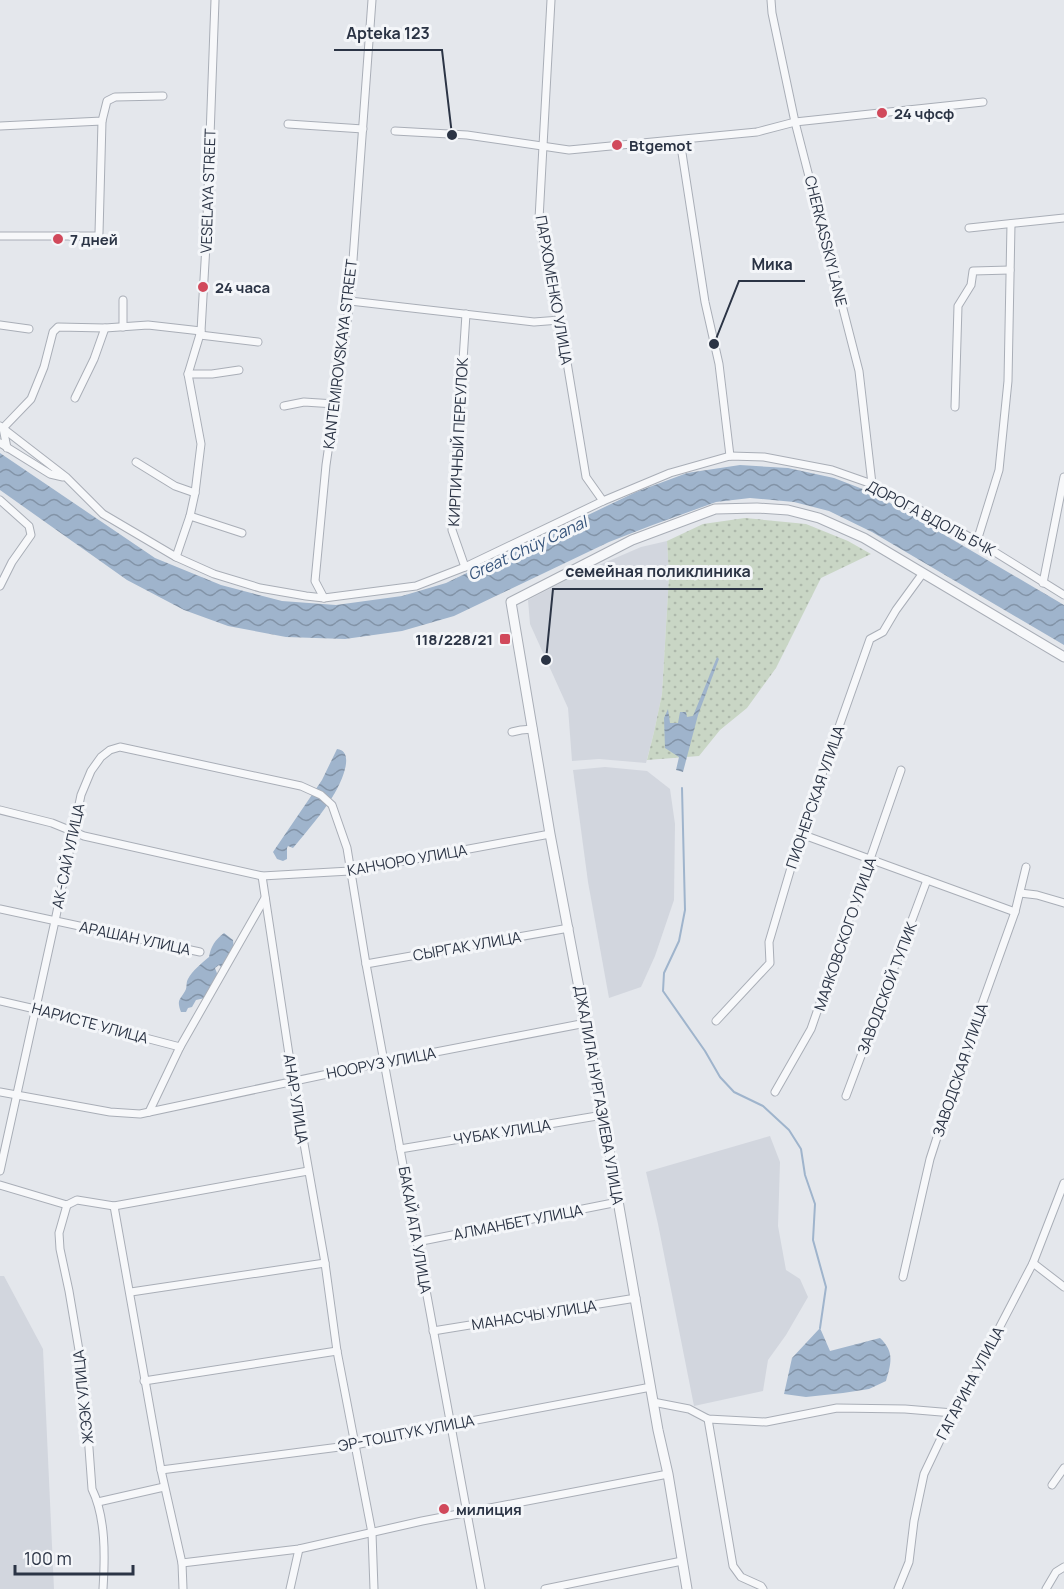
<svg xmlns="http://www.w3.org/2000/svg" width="1064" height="1589" font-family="Manrope,sans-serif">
	<defs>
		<pattern id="grass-dots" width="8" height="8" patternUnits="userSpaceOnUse" patternTransform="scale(1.5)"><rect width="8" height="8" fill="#c9d6c5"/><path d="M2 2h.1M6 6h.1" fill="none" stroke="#adb8ab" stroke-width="1.8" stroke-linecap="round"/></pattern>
		<pattern id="water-waves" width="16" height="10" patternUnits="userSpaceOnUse" patternTransform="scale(1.5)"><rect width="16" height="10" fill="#9fb4cc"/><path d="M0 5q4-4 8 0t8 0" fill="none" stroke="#8293a7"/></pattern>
	</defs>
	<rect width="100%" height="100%" fill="#e4e7ec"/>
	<g fill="#d2d6de">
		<polygon points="667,541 669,576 662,694 654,732 646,763 599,759 572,761 568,708 530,624 528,600 576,575 641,547"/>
		<polygon points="605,767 647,771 670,789 675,824 674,900 655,956 641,987 609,998 588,882 573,770"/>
		<polygon points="770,1136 780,1162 778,1226 786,1270 800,1279 808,1297 786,1335 768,1360 763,1391 694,1406 658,1224 646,1172"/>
		<polygon points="0,1276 4,1276 43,1349 54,1589 0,1589"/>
	</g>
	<polygon fill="url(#grass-dots)" points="745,518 806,524 848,541 871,554 821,578 776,668 747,708 720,730 699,756 647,760 654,732 662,694 669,576 667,541 703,524"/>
	<g fill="url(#water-waves)">
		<polygon points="0,453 155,558 221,585 282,601 336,605 402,596 446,583 636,492 687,473 740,465 788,468 834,478 873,493 1064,605 1064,645 872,532 829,511 794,502 750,498 716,502 650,526 609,542 454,616 402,631 345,639 286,637 228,626 184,610 127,580 0,490"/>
		<polygon points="717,657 719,659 698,715 683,772 676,770 679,757 665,748 664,718 668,709 670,723 678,723 680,712 686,712 687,717 693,716"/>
		<path d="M337 749C357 751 339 787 333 796 322 814 306 832 293 848L288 846 287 848V859L283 861 277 859 273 852 322 780Z"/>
		<path d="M224 933 233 940 234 950 222 968 219 965 215 968 218 976 205 998 196 1000 192 1007 188 1008 186 1012H181C176 998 181 1000 186 989 187 986 186 982 188 979 192 971 202 963 209 957 211 946 215 940 224 933Z"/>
		<path d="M820 1328 830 1351 880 1338C895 1352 891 1364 886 1381L869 1389 843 1393 806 1397 784 1394 792 1358Z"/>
	</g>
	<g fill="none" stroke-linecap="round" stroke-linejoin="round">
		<polyline stroke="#9fb4cc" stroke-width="2" points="682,788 685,910 679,941 664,973 663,991 705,1051 720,1077 734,1092 763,1106 789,1130 801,1149 805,1175 815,1204 813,1240 826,1287 820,1328"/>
		<defs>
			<g id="minor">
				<polyline points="551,0 539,219 560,320 586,477 603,501"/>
				<polyline points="771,0 772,13 795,122 859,371 872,484"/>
				<polyline points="288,124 363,129"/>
				<polyline points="0,126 102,121 107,101 115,97 163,96"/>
				<polyline points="395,131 467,135 569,150 757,132 795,122 983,102"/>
				<polyline points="680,140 705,302 719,364 730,456"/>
				<polyline points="969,228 1064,218"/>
				<polyline points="0,236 98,236 99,233 102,121"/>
				<polyline points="123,300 123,327"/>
				<polyline points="350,301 534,322 560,320"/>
				<polyline points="0,325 29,329"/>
				<polyline points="200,335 258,342"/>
				<polyline points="188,374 212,374 239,370"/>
				<polyline points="75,398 94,359 105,328"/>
				<polyline points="284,406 304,402 335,404"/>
				<polyline points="955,407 958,306 971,285 973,271 1010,270"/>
				<polyline points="0,426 66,477 103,514 176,557 214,574 260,588 306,596 324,598 416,586 465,567 603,501 670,473 730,456 764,457 832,470 872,484 977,541 1064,595"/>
				<polyline points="0,443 50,474 63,477"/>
				<polyline points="7,448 3,428 31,399 44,367 53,332 58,327 105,328 148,325 201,331"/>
				<polyline points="136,462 175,486 195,493"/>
				<polyline points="0,500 29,526 31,535 12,562 0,586"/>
				<polyline points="190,516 242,533"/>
				<polyline points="977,541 999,470 1008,381 1011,224"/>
				<polyline points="176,557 190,516 195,493 201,444 188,374 201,331 206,245 215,0"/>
				<polyline points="465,567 452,530 466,314"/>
				<polyline points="1043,583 1064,477"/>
				<polyline points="324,598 315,581 326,465 350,301 372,0"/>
				<polyline points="512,732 521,730 533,729"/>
				<polyline points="0,810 52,823 84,836 262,876 350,871 550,834"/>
				<polyline points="801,834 1015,912"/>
				<polyline points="262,876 293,1081 325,1263 337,1351 372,1533 374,1589"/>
				<polyline points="1020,893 1037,895 1064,903"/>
				<polyline points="0,909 200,952"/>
				<polyline points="366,964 569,928"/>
				<polyline points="0,1001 35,1009 180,1047"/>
				<polyline points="716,1021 770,963 769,942 801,834 870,639 883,632 896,610 923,573"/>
				<polyline points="0,1092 110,1112 140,1114 384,1062 586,1023"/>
				<polyline points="775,1092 811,1029 901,770"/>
				<polyline points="846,1096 927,880"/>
				<polyline points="149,1112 180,1047 265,898"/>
				<polyline points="400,1149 603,1115"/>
				<polyline points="0,1171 55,921 81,795 91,771 101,757 110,750 120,747 301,786 321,795 332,805 347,848 366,964 481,1589"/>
				<polyline points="0,1185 67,1205 77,1200 114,1206 308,1171"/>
				<path d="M67 1205 59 1233 60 1249 69 1291 84 1380 92 1489C106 1518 105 1557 103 1589"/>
				<polyline points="114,1206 161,1470 182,1563 183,1589"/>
				<polyline points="417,1242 618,1202"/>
				<polyline points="1033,1263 1064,1287"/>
				<polyline points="903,1277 930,1159 963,1057 1015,912 1026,867"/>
				<polyline points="131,1292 325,1263"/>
				<polyline points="433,1331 636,1298"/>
				<polyline points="144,1381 337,1351"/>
				<polyline points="653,1402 689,1409 708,1419 766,1422 837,1408 905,1409 953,1413"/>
				<polyline points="708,1419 733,1566 741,1577 761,1586 763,1589"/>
				<polyline points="161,1470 355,1445 450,1425 651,1387"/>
				<polyline points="1052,1485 1064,1468"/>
				<polyline points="98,1502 164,1487"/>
				<polyline points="182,1563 299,1549 422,1521 668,1474"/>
				<polyline points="290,1589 299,1549"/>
				<polyline points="545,1589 682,1561"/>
				<polyline points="898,1589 909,1562 914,1521 924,1474 953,1413 969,1386 1033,1263 1064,1183"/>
				<polyline points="1046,1589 1056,1572 1064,1567"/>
			</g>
			<polyline id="tertiary" points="687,1589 668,1474 658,1430 603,1115 550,834 511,602 632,540 715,509 757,508 788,510 819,518 864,538 1064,657"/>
		</defs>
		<use href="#minor" stroke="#a9aeb7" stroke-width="9"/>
		<use href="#tertiary" stroke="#a9aeb7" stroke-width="11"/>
		<use href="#minor" stroke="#f7f8fa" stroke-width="7"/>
		<use href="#tertiary" stroke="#f7f8fa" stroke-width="9"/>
	</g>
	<g fill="#d1495b" stroke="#f4f6f9" stroke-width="2">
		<circle cx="882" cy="113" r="6"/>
		<circle cx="617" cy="145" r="6"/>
		<circle cx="58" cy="239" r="6"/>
		<circle cx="203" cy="287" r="6"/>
		<rect x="499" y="633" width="12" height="12" rx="3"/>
		<circle cx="444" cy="1509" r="6"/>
	</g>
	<g text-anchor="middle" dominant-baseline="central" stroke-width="6" stroke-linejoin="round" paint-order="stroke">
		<g font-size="15" font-weight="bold" fill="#2b3445" stroke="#f4f6f9" text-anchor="start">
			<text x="894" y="113">24 чфсф</text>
			<text x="629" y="145">Btgemot</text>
			<text x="70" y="239">7 дней</text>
			<text x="215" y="287">24 часа</text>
			<text x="493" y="639" text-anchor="end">118/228/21</text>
			<text x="456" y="1509">милиция</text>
		</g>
		<g font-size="15" fill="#2b3445" stroke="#f4f6f9">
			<text transform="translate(208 191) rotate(-88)">VESELAYA STREET</text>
			<text transform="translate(826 241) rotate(76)">CHERKASSKIY LANE</text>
			<text transform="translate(554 290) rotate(80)">ПАРХОМЕНКО УЛИЦА</text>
			<text transform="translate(340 354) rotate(-83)">KANTEMIROVSKAYA STREET</text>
			<text transform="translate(458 442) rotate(-87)">КИРПИЧНЫЙ ПЕРЕУЛОК</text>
			<text transform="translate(931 518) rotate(28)">ДОРОГА ВДОЛЬ БЧК</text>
			<text transform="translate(815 797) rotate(-71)">ПИОНЕРСКАЯ УЛИЦА</text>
			<text transform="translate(68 856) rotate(-78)">АК-САЙ УЛИЦА</text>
			<text transform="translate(407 860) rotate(-10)">КАНЧОРО УЛИЦА</text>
			<text transform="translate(845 934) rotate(-71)">МАЯКОВСКОГО УЛИЦА</text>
			<text transform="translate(135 938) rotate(12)">АРАШАН УЛИЦА</text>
			<text transform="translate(467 946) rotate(-10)">СЫРГАК УЛИЦА</text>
			<text transform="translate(887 988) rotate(-69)">ЗАВОДСКОЙ ТУПИК</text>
			<text transform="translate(90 1023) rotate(15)">НАРИСТЕ УЛИЦА</text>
			<text transform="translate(381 1063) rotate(-11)">НООРУЗ УЛИЦА</text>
			<text transform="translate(960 1070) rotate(-71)">ЗАВОДСКАЯ УЛИЦА</text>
			<text transform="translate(599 1095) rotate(80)">ДЖАЛИЛА НУРГАЗИЕВА УЛИЦА</text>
			<text transform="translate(296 1099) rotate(81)">АНАР УЛИЦА</text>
			<text transform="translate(502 1132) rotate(-9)">ЧУБАК УЛИЦА</text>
			<text transform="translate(518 1222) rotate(-11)">АЛМАНБЕТ УЛИЦА</text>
			<text transform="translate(415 1230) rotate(80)">БАКАЙ АТА УЛИЦА</text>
			<text transform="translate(534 1315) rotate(-9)">МАНАСЧЫ УЛИЦА</text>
			<text transform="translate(970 1383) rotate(-62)">ГАГАРИНА УЛИЦА</text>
			<text transform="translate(83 1397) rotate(-96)">ЖЭЭК УЛИЦА</text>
			<text transform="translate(406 1433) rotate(-11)">ЭР-ТОШТУК УЛИЦА</text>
		</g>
		<g font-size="16" font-style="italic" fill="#34527a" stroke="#f4f6f9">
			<text transform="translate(527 548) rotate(-25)">Great Chüy Canal</text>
		</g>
	</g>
	<path fill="none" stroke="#2b3445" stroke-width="2" d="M452 135L442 50H334M714 344L739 281H805M546 660L553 589H763"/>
	<g fill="#2b3445" stroke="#f4f6f9" stroke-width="2">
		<circle cx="452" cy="135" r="6"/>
		<circle cx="714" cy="344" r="6"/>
		<circle cx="546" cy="660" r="6"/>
	</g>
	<g font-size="16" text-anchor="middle" font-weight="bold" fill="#2b3445" stroke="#f4f6f9" stroke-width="6" stroke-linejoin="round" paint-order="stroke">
		<text x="388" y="39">Apteka 123</text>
		<text x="772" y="270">Мика</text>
		<text x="658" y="577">семейная поликлиника</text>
	</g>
	<path d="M15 1565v9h118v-9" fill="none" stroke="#2b3445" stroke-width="3"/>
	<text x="24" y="1565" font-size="18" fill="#2b3445" stroke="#f4f6f9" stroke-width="4.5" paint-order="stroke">100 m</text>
</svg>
